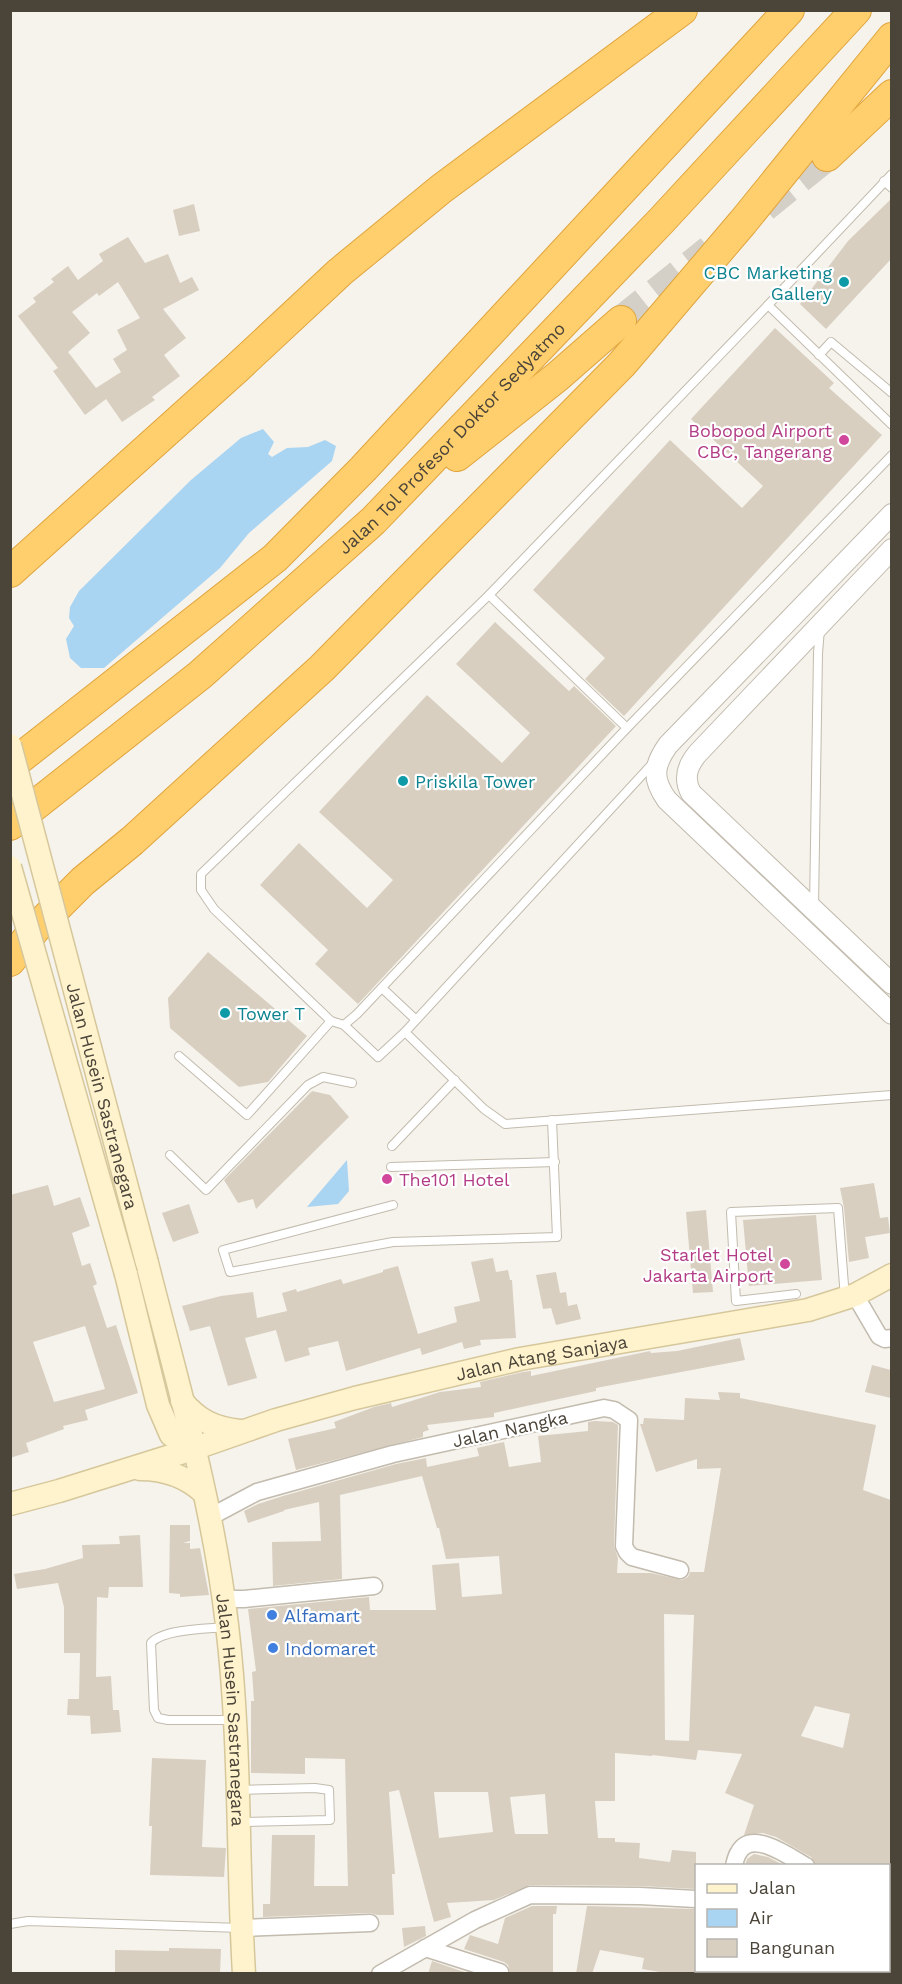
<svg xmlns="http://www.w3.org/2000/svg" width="902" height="1984" font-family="'Work Sans',sans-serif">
	<rect width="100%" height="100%" fill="#f6f3ec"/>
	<g fill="#a9d4f2">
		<polygon points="263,429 274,442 268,454 272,457 287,448 308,447 325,440 336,446 332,461 249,533 220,568 104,668 81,668 70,658 66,639 74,626 69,618 70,607 79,591 191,480 241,438"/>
		<polygon points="347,1160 349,1191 338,1204 307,1207"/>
	</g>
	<g fill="#d8cfc1" fill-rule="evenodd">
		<polygon points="891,199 891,259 826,329 800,304 848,241"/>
		<polygon points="194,204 200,231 179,236 173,210"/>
		<path d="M128 237 145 263 168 254 180 283 192 277 199 290 163 309 186 338 164 355 180 376 152 397 155 400 122 422 106 399 85 415 53 371 58 368 18 316 36 302 33 298 54 282 51 279 68 266 78 280 103 261 99 254ZM118 282 140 318 117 330 127 350 113 359 121 372 96 388 68 352 90 333 72 312 97 293 99 296Z"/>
		<polygon points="775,328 834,383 829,388 882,435 624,716 585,679 605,658 533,590 670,440 742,508 763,486 691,419"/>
		<polygon points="495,622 569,691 574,686 616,726 358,1004 315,964 328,950 260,885 299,843 367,908 393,880 319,812 427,695 502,763 530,733 456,664"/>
		<polygon points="208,952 307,1036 268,1082 239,1087 170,1028 168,998"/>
		<polygon points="312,1091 330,1095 349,1117 256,1209 253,1199 238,1203 224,1180"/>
		<polygon points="874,1183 880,1218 888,1217 890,1233 865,1237 869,1258 849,1262 844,1208 840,1188"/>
		<path d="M48 1185 54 1206 80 1197 90 1226 72 1233 82 1266 90 1263 97 1284 93 1286 107 1328 116 1325 138 1393 85 1410 88 1420 63 1426 64 1429 26 1443 29 1452 10 1458V1195ZM85 1326 105 1389 54 1402 33 1342Z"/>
		<polygon points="189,1204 199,1233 173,1242 162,1213"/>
		<polygon points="706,1210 713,1292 693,1293 686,1212"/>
		<polygon points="816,1215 822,1280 749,1286 743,1220"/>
		<polygon points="493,1258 496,1272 508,1270 510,1280 512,1280 516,1338 480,1340 481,1345 464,1349 462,1342 422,1355 420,1348 346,1371 338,1341 308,1348 310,1355 285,1362 276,1330 245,1338 257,1378 228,1386 210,1326 190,1331 182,1306 221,1296 253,1292 257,1318 287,1311 282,1293 296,1289 297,1292 341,1279 343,1284 383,1272 383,1270 398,1266 418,1334 457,1322 454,1307 480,1301 471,1262"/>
		<polygon points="556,1272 560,1293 566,1292 568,1306 577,1304 581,1319 556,1325 551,1308 543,1309 536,1275"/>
		<polygon points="740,1338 745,1360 596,1388 596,1391 494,1413 494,1417 427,1425 429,1430 423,1432 423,1437 296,1470 288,1439 336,1428 334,1422 374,1407 391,1403 392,1407 440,1392 481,1387 480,1382 523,1372 531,1371 531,1376 650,1351 651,1353 677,1351"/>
		<polygon points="872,1365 891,1370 891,1398 865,1392"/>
		<path d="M718 1392 740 1393V1398L876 1425 863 1490 891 1500V1866H816L811 1857 776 1837 763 1833 744 1835 754 1805 725 1793 742 1754 698 1750 696 1760 652 1755V1756L615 1753V1801H595L598 1838H615V1842L640 1843 639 1858 670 1862 672 1850 696 1852V1889L640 1886 530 1885 494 1900 447 1903 451 1917 434 1922 399 1790 389 1792 395 1874H392L394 1915H377L370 1913 263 1917V1904H270L272 1835H315L314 1886H348L345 1759 305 1758V1774L251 1773V1701H254L252 1672 256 1671 248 1609 369 1597 370 1610H436L432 1565 459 1563 462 1597 502 1594 499 1556 446 1559 439 1528H437L422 1476 340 1495 342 1579 273 1586 272 1542 321 1541 319 1502 284 1510V1511L248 1523 244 1511 258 1504 283 1496 396 1464 426 1458 427 1467 479 1456 477 1448 504 1442 509 1467 541 1462 538 1436 588 1431V1422L595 1421 613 1422 618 1425 614 1546 618 1558 617 1573H651L682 1580 688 1577 690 1572H704L721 1468 697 1469V1459L656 1472 640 1424H643L644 1418 684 1420 685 1398 720 1400ZM664 1614 694 1615 689 1741 665 1740ZM815 1706 850 1714 843 1748 801 1736ZM434 1792H488L493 1832 439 1838ZM545 1794 548 1834H515L510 1797Z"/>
		<polygon points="170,1525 190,1525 190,1541 183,1543 190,1543 190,1549 200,1548 209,1595 180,1597 180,1594 169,1593"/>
		<polygon points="140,1535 143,1587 109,1587 108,1598 97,1597 96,1677 111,1676 113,1710 119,1710 121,1732 91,1734 90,1716 67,1715 68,1699 79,1699 80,1653 64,1653 64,1607 58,1583 17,1589 14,1574 45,1569 83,1558 82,1545 120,1544 119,1536"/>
		<polygon points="152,1758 206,1760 202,1847 226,1848 224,1877 150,1875 152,1826 149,1826"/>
		<polygon points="754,1854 768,1857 785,1866 745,1866 747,1859"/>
		<polygon points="532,1906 557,1906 556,1914 553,1914 553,1974 510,1974 508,1965 504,1962 464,1949 470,1935 498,1944 505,1918"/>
		<polygon points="587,1906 696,1909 696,1974 672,1974 642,1969 644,1958 600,1950 592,1974 576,1974"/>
		<polygon points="425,1926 426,1936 404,1947 402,1928"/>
		<polygon points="169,1948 221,1949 220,1974 115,1974 115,1950 169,1951"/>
		<polygon points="432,1961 470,1974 428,1974"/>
	</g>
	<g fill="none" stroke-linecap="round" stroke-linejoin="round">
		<g stroke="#d4d0c8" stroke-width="30" stroke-dasharray="30 15" stroke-linecap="butt">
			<polyline points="764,207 827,156"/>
			<polyline points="621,321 710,250"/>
		</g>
		<defs>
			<g id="service">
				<polyline points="884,181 892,188"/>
				<polyline points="768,305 892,174"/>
				<polyline points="819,355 831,342 892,393"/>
				<polyline points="489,595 627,728"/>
				<polyline points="654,762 405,1032 378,1057 344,1025 331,1021 214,909 201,890 201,874 489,595 768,305 892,425"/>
				<polyline points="814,907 818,653 820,629"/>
				<polyline points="382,988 415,1019"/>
				<polyline points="344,1025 357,1014 627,728 892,455"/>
				<polyline points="405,1032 484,1109 505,1124 892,1095"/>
				<polyline points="179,1056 247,1115 331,1021"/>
				<polyline points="392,1146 455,1080"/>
				<polyline points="170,1155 206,1190 308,1085 323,1077 352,1083"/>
				<polyline points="391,1167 555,1162"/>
				<polyline points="393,1205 223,1250 230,1272 393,1242 557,1237 552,1120"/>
				<polyline points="796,1294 736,1301 731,1212 838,1208 845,1298"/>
				<path d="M226 1627C206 1629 163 1629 151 1643L154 1710 158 1718 168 1720H234"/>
				<polyline points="238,1790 315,1788 329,1790 330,1820 240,1822"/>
				<polyline points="10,1924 28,1921 241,1928"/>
			</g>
			<g id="minor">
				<polyline points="855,1295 879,1336 885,1339 892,1338"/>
				<polyline points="210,1517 257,1492 393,1454 604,1408 614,1410 629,1420 624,1546 627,1552 632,1557 680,1570"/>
				<polyline points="224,1599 244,1599 374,1586"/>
				<path d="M734 1866C735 1861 736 1856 739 1852 752 1829 790 1857 806 1866"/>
				<polyline points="888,1914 892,1914"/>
				<polyline points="241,1928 370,1923"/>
				<polyline points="425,1948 500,1972"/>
				<polyline points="380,1974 475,1920 530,1895 640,1896 696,1899"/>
			</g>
			<g id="tertiary">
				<path d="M892 514 668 745C653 766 652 779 667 800L892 1014"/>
				<path d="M892 549 698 753C687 766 683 778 691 793L892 984"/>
			</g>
			<g id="secondary">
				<path id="s1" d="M147 1263C177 1382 213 1502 227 1625 241 1741 237 1858 244 1974"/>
				<polyline points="126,1274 158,1405 171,1435 193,1449"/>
				<path d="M182 1401C199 1421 214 1428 240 1431"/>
				<path d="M140 1469C164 1469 186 1476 204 1493"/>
				<path id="s2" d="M10 1504 59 1491 193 1449 276 1420 355 1398 520 1359 808 1310 855 1295 892 1275"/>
			</g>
			<g id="motorway">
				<polyline points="827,156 892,95"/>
				<polyline points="457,456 557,377 621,321"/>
				<polyline points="10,572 236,369 340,272 441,189 682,10"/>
				<polyline points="10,766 275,558 363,469 789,10"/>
				<path id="s3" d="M10 825 200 675 373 521 661 221 856 10"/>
				<polyline points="10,961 35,929 83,881 132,841 322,668 622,364 743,222 892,38"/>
			</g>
		</defs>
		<use href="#service" stroke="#c2bbae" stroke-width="10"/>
		<use href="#minor" stroke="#c2bbae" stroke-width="19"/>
		<use href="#tertiary" stroke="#c2bbae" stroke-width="22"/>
		<use href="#secondary" stroke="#d6c79b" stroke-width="25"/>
		<use href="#motorway" stroke="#e0a43c" stroke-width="32"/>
		<use href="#service" stroke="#fff" stroke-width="8"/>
		<use href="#minor" stroke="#fff" stroke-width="16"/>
		<use href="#tertiary" stroke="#fff" stroke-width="20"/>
		<use href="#secondary" stroke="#fff3cd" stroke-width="22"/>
		<use href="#motorway" stroke="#ffcf6e" stroke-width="30"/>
		<defs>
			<g id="secondary-bridge">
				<path id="s4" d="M10 745 147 1263"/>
				<polyline points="10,867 126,1274"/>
			</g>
		</defs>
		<use href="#secondary-bridge" stroke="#d6c79b" stroke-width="25" stroke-linecap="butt"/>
		<use href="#secondary-bridge" stroke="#fff3cd" stroke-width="22"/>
	</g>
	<g fill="#0f9aa8" stroke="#fff" stroke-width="2">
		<circle cx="844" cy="282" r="6"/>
		<circle cx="403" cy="781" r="6"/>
		<circle cx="225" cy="1013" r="6"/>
	</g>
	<g fill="#d1479c" stroke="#fff" stroke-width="2">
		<circle cx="844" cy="440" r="6"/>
		<circle cx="387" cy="1179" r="6"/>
		<circle cx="785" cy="1264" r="6"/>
	</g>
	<g fill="#3f7fe0" stroke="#fff" stroke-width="2">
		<circle cx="272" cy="1615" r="6"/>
		<circle cx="273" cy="1648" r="6"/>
	</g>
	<g text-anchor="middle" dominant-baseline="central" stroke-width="4.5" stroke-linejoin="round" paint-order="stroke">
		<g font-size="18" fill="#0d838f" stroke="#fff" text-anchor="start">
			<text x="832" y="272" text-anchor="end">CBC Marketing<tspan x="832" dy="21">Gallery</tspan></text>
			<text x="415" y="781">Priskila Tower</text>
			<text x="237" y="1013">Tower T</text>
		</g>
		<g font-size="18" fill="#b23c85" stroke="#fff" text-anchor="end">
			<text x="832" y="430">Bobopod Airport<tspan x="832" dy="21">CBC, Tangerang</tspan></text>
			<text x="399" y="1179" text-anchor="start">The101 Hotel</text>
			<text x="773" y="1254">Starlet Hotel<tspan x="773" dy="21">Jakarta Airport</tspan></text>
		</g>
		<g font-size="18" fill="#4b4439" stroke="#fff">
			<text stroke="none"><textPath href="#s3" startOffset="588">Jalan Tol Profesor Doktor Sedyatmo</textPath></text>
			<text stroke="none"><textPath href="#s4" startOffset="363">Jalan Husein Sastranegara</textPath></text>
			<text stroke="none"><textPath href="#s2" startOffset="552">Jalan Atang Sanjaya</textPath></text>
			<text transform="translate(510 1429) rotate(-12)">Jalan Nangka</text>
			<text stroke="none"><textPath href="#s1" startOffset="456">Jalan Husein Sastranegara</textPath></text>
		</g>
		<g font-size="18" fill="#366cbe" stroke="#fff" text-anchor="start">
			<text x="284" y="1615">Alfamart</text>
			<text x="285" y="1648">Indomaret</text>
		</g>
	</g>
	<rect width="902" height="1984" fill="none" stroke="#4b4439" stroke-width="24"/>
	<rect x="695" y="1864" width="195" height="108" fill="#ffffff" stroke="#b7b4b0" stroke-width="1.5"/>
	<rect x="707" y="1884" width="30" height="9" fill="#fff3cd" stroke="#b7b4b0" stroke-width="1.5"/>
	<text x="749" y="1894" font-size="18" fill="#4b4439">Jalan</text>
	<rect x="707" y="1909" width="30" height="18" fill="#a9d4f2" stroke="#b7b4b0" stroke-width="1.5"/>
	<text x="749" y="1924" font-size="18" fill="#4b4439">Air</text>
	<rect x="707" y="1939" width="30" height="18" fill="#d8cfc1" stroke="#b7b4b0" stroke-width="1.5"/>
	<text x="749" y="1954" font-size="18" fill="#4b4439">Bangunan</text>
</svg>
